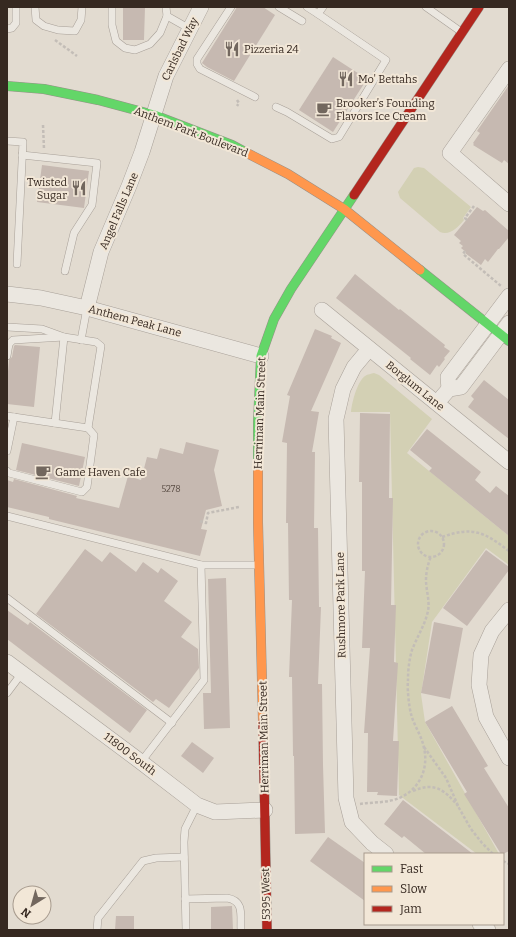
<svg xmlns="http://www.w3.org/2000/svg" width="516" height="937" font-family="Bitter,serif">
	<rect width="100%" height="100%" fill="#e2dbd0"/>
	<g fill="#d3d0b4">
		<path d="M418 167 424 168 471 207 463 218 464 220C458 227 450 236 440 232L400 198 398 192 414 168Z"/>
		<path d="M374 373 379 375 432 419 407 453 509 536V565L486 548 432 622 421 694 425 722 499 854H477L399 795 390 412H351C352 402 357 382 365 376 368 374 371 374 374 373Z"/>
	</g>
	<g fill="#c6b9b1">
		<polygon points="123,7 145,7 144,40 123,40"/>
		<polygon points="237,7 263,7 275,15 234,81 207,67 202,63"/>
		<polygon points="333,57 367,79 333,132 299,110"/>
		<polygon points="509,85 509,164 504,160 502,163 473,145 474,144 473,143 480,133 477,131"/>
		<polygon points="42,165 89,171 84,208 37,202"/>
		<polygon points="477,207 483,211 485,210 509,231 509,237 499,249 498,249 488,262 485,259 481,265 465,253 466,252 461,248 463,246 459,243 461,241 454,235"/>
		<polygon points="355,274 399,310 400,309 445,345 444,347 450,351 444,358 445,359 439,367 437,365 430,375 410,359 411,358 336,298"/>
		<polygon points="315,329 332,336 331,338 341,343 311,411 319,412 312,452 315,452 314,528 318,528 319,607 321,607 318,684 322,684 323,765 325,833 295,834 294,756 293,756 292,677 289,677 292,600 289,600 288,523 286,523 287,443 282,442 290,396 287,395"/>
		<polygon points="15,345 40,347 34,407 7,404 7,383 9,360 12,357 14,346"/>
		<polygon points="484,380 509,400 509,439 468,407 474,399 471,396"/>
		<polygon points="360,413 390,414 389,498 393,498 391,605 396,605 394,662 398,663 393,741 399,741 397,796 377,795 378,792 367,792 368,733 364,733 370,648 362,648 365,571 362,571 362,482 359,482"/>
		<polygon points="427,429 481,472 475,480 490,493 496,486 509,496 509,536 429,471 432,468 410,450"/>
		<polygon points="186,442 219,450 214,470 222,506 206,510 201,529 207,530 200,556 49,519 49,517 7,507 7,480 13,482 14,479 77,496 76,498 119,508 128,476 141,480 147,457 157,459 160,448 183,454"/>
		<polygon points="22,443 85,457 79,486 16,470"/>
		<polygon points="85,549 102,562 110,552 136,572 143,562 158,573 161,568 178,581 164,601 192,622 181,637 198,649 199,668 169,708 156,699 153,702 36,614"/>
		<polygon points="486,550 509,567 509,570 467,626 443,608"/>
		<polygon points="226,578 230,728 204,729 203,693 211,693 208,579"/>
		<polygon points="7,610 28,625 30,622 147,710 130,733 7,639"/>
		<polygon points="434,622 463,628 450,699 421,693"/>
		<polygon points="452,706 488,766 484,768 509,808 509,851 503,854 501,854 464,794 467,792 425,722"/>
		<polygon points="192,742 214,758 203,773 181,756"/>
		<polygon points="403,800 473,854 426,854 404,836 402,838 384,824"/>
		<polygon points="328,837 365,863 365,901 310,861"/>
		<polygon points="232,906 233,930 211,930 211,907"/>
		<polygon points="116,916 134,916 134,930 115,930"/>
	</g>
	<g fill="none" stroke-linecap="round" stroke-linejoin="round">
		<defs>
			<g id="lane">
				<polyline points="35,7 36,20 44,26 58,30 75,31 81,20 82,7"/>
				<polyline points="112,7 112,25 116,41 125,48 135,50 150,44 160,33 167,16"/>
				<polyline points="166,7 167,16 190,29"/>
				<polyline points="231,7 197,59 197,64 200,69 255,97"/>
				<polyline points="279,7 302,21"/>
				<polyline points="307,7 318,14 323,7"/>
				<polyline points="426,7 460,31"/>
				<polyline points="7,29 12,28 16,23 16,7"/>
				<polyline points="276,107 287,112 332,139 339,137 386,60 318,14"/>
				<polyline points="7,141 23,142 17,264"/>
				<polyline points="22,155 97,163 92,205 74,233 65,271"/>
				<polyline points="7,327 42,329 64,337 55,423"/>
				<polyline points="81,340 87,308"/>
				<polyline points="7,356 9,344 13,340 64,337 96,342 101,346 88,428 7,416"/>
				<polyline points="7,451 14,417"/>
				<polyline points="7,471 9,473 82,492 87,487 94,435 88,428"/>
				<polyline points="7,516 201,565 204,680 141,762"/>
				<polyline points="201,565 257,565"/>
				<polyline points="7,598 172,723"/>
				<polyline points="7,693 22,673"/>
				<path d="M185 899 227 898C245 901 240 916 241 930"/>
				<polyline points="97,930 98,918 143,861 156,858 184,857"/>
				<polyline points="186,930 184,842 185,829 197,805"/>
			</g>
			<g id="street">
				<polyline points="509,69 450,153 509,204"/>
				<polyline points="7,294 41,298 87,308 261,356"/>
				<polyline points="87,308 101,252 129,186 142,152 166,76 201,7"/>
				<polyline points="322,310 509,462"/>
				<polyline points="369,349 354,367 343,389 336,419 346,798 352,822 372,843 386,854"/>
				<polyline points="449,389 448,377 509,296"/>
				<polyline points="442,397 449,389 461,387 509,323"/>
				<polyline points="509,610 492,631 481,655 479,685 486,717 509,758"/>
				<polyline points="7,662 141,762 197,805 215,812 265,810"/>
				<polyline points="480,924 488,930"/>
			</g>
			<g id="fast">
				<polyline points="7,86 44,89 98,100 154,115 232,145 245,152"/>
				<polyline points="420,270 509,341"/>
				<polyline points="258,467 258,422 261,356 274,319 291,289 354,195"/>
			</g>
			<g id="slow">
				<polyline points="245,152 288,174 344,209 420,270"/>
				<polyline points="258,467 258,522 263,722"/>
			</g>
			<g id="jam">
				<polyline points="354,195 479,7"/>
				<polyline points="263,722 267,930"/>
			</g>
		</defs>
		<use href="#lane" stroke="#a8a098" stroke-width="8"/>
		<use href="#street" stroke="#a8a098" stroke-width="16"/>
		<use href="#fast" stroke="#979088" stroke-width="10"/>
		<use href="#slow" stroke="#979088" stroke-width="10"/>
		<use href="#jam" stroke="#979088" stroke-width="10"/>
		<g stroke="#c3bdb7" stroke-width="2.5" stroke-dasharray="3 2" stroke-linecap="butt">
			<polyline points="55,40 77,56"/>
			<polyline points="237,100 239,103 237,106"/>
			<polyline points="43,125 44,149"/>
			<polyline points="467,220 465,218 474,206"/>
			<polyline points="465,251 463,254 501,286"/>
			<polyline points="200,521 206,523 208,513 239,507"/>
			<circle cx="431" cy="544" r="13"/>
			<path d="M442 537C473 526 484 532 509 551"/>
			<polyline points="424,747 446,778 459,808 471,829 482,843 493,854"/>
			<path d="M413 791C434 782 444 789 458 806"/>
			<path d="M360 804C373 802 388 803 399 798 419 790 429 769 424 748 422 736 414 726 411 714 409 706 407 689 408 680 408 671 409 660 412 650 417 637 425 625 428 611 430 601 426 590 426 580 426 572 428 564 431 556"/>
			<polyline points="503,861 509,864"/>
		</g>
		<use href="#lane" stroke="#ebe7e0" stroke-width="7"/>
		<use href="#street" stroke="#ebe7e0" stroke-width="15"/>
		<use href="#fast" stroke="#63d668" stroke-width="9"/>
		<use href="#slow" stroke="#ff974d" stroke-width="9"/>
		<use href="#jam" stroke="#b3261e" stroke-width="9"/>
	</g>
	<defs>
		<symbol id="restaurant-bare" viewBox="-9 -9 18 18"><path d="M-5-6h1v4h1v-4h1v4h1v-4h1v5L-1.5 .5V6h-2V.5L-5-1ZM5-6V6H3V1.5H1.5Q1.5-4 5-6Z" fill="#72675e" stroke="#f2e7d7" stroke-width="2.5" paint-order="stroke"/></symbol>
		<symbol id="cafe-bare" viewBox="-9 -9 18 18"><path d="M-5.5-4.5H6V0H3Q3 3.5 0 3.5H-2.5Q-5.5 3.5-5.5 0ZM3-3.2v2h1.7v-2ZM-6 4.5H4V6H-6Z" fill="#72675e" stroke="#f2e7d7" stroke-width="2.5" paint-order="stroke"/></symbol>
	</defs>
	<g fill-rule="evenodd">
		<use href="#restaurant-bare" x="221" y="38" width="22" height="22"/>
		<use href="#restaurant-bare" x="335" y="68" width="22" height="22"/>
		<use href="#cafe-bare" x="313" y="98" width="22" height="22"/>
		<use href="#restaurant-bare" x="68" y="177" width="22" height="22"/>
		<use href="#cafe-bare" x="32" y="461" width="22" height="22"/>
	</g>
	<g text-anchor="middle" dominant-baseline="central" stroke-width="4" stroke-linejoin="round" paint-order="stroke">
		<g font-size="9" fill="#5a4d45">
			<text x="171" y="489">5278</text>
		</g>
		<g font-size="11" fill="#362921" stroke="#f2e7d7">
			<text transform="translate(180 49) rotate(-64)">Carlsbad Way</text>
			<text transform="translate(191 132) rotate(21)">Anthem Park Boulevard</text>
			<text transform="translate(119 211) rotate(-67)">Angel Falls Lane</text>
			<text transform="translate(135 321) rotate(15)">Anthem Peak Lane</text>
			<text transform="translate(415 386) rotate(39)">Borglum Lane</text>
			<text transform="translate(260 413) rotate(-88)">Herriman Main Street</text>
			<text transform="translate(341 605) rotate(-91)">Rushmore Park Lane</text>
			<text transform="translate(264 737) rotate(-91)">Herriman Main Street</text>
			<text transform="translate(130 754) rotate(37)">11800 South</text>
			<text transform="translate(266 894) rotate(-91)">5395 West</text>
		</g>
		<g font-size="11" fill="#362921" stroke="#f2e7d7" text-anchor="start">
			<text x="244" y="49">Pizzeria 24</text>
			<text x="358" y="79">Mo' Bettahs</text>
			<text x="336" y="103">Brooker’s Founding<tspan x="336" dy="13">Flavors Ice Cream</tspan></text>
			<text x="67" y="182" text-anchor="end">Twisted<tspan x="67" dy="13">Sugar</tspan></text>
			<text x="55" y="472">Game Haven Cafe</text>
		</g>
	</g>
	<rect width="516" height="937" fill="none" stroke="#362921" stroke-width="16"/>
	<rect x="364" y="853" width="140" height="72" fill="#f2e7d7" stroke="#a79b8e"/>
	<rect x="372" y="866" width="20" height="6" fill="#63d668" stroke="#a79b8e"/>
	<text x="400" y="873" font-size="12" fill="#362921">Fast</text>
	<rect x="372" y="886" width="20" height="6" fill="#ff974d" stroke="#a79b8e"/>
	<text x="400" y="893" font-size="12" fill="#362921">Slow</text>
	<rect x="372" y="906" width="20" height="6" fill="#b3261e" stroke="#a79b8e"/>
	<text x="400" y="913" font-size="12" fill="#362921">Jam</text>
	<g transform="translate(32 905) rotate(217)"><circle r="19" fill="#f2e7d7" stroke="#a79b8e"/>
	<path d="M0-3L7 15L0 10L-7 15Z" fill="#72675e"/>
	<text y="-6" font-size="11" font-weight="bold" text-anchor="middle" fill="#362921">N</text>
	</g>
</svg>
